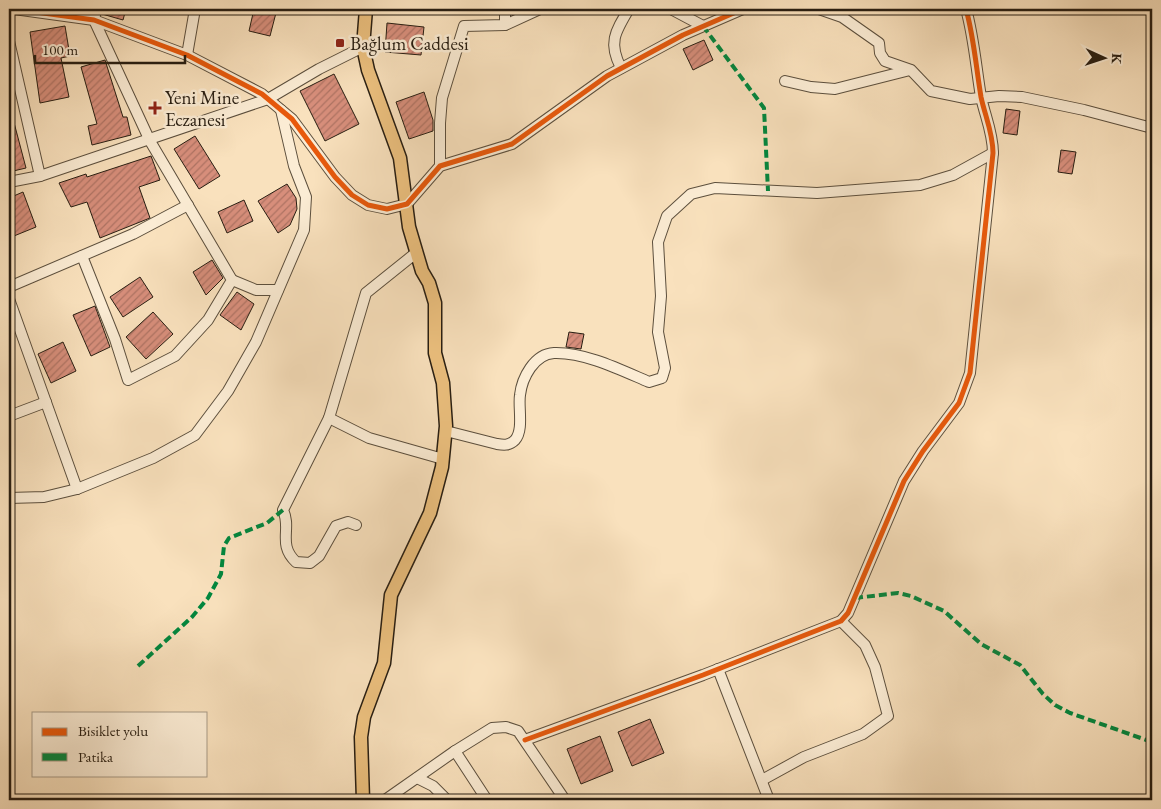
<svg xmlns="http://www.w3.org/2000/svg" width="1161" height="809" font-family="'EB Garamond',serif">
	<defs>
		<pattern id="building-hatch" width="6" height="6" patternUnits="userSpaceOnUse" patternTransform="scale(1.25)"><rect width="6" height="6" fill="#d78e7b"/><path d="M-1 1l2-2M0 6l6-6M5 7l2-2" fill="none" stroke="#ae7363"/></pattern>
	</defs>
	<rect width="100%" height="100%" fill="#f9e1bd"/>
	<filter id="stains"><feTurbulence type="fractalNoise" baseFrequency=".004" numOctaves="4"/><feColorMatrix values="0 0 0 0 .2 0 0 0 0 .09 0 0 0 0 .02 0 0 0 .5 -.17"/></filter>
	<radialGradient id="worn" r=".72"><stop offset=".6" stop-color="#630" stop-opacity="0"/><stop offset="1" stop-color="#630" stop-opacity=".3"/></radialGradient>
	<g fill="url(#building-hatch)" stroke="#281e12">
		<polygon points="103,9 126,9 123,20 102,14"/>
		<polygon points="254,9 277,9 270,36 249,31"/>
		<polygon points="387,23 424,27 421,55 385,52"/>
		<polygon points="65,26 70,56 61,58 69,97 40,103 30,32"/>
		<polygon points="704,40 713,60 693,70 683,49"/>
		<polygon points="105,60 123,117 127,117 131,135 92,145 88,126 97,124 81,67"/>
		<polygon points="334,74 359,124 325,141 300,91"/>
		<polygon points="424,92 433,120 433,131 409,139 396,102"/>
		<polygon points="1006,109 1020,111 1017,135 1003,133"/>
		<polygon points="9,115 12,115 26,168 9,172"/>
		<polygon points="195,136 220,176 199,189 174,149"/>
		<polygon points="1061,150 1076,152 1072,174 1058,172"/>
		<polygon points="151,156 160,180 139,187 150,218 100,238 87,202 71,207 59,183 86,174 87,177"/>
		<polygon points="287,184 296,198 297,209 290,225 278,233 258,201"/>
		<polygon points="23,192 36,227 9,238 9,198"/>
		<polygon points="244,200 253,221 227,233 218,212"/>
		<polygon points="212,260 223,278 206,295 193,272"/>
		<polygon points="140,277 153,297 123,317 110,297"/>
		<polygon points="237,292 254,304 241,330 220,315"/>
		<polygon points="95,306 110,347 91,356 73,315"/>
		<polygon points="153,312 173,334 146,359 126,337"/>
		<polygon points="569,332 584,334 581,349 566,347"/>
		<polygon points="63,342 76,371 51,383 38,354"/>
		<polygon points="650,719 664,753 632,766 618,732"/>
		<polygon points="600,736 613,771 581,784 567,749"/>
	</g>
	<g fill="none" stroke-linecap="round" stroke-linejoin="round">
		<defs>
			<g id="minor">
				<polyline points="14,9 94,20 187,55 262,94 292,119 335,177 352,195 368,205 387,209 407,204 440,166 512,144 607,76 683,35 743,9"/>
				<polyline points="505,9 505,25"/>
				<polyline points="671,9 703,26"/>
				<polyline points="819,9 842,17 879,43 880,53 885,61 911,70 931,91 970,99 999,96 1022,97 1084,110 1152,128"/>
				<polyline points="9,41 40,176"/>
				<polyline points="187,55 195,9"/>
				<path d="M621 68C608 43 615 32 629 9"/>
				<polyline points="785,81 811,87 835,89 910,70"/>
				<polyline points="440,166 440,123 442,98 464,26 505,25 540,9"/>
				<polyline points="9,182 40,176 268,99 319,69 363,47"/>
				<polyline points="417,252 366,293 329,418 369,438 443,459"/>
				<polyline points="82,256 115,339 128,380 175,356 208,320 232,280 150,141 94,20 96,9"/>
				<polyline points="232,280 256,290 278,290"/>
				<polyline points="9,287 133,234 188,205"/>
				<polyline points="9,299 77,489"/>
				<polyline points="9,416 46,402"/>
				<path d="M329 418 283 510C292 529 277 544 296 562L310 563 319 556 336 526 348 522 356 525"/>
				<path d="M446 431 497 444C503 445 509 446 515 440 524 430 518 407 520 395 522 378 534 354 554 353 585 352 621 370 649 382L662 378 665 368 658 332 661 296 658 242 667 216 691 194 715 188 817 193 920 185 953 175 993 153"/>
				<polyline points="9,498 44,497 77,489 153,458 195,435 228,391 256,342 304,230 306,197 294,166 281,110"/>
				<polyline points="718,669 769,800"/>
				<path d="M525 740 703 675 841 621 848 613 904 481 923 451 959 403 970 373 993 153C993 133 985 116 981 97 976 67 974 38 966 9"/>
				<polyline points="455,751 487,800"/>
				<polyline points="417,778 433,786 447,800"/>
				<polyline points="762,780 804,757 863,734 888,716 875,667 865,645 841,621"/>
				<polyline points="385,800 455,751 492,728 506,727 518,731 565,800"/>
			</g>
			<polyline id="major" points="363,800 361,737 364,717 384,663 391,595 430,513 442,467 446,426 443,383 435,353 435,303 429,283 422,271 409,227 400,158 368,70 363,47 366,9"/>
		</defs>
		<use href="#minor" stroke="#5c4f3d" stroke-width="12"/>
		<use href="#major" stroke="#281e12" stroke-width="15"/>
		<use href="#minor" stroke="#fbecd4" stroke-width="10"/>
		<use href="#major" stroke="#ecc07e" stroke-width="12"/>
		<g stroke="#00873e" stroke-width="4" stroke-dasharray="8 4" stroke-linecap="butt">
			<polyline points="703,26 764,108 768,191"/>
			<polyline points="855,598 898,593 911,596 944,611 981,644 1020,665 1043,694 1055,705 1070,713 1152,742"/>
			<polyline points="138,666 192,617 208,598 221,574 224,546 229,538 267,523 283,510"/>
		</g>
		<defs>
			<g id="cycleway">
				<polyline points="14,9 94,20 187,55 262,94 292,119 335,177 352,195 368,205 387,209 407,204 440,166 512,144 607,76 683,35 743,9"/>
				<path d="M525 740 703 675 841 621 848 613 904 481 923 451 959 403 970 373 993 153C993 133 985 116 981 97 976 67 974 38 966 9"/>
			</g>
		</defs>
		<use href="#cycleway" stroke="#fbecd4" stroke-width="8"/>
		<use href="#cycleway" stroke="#e8590c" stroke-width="5"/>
	</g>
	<g fill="#8f2418" stroke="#fbecd4" stroke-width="2">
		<rect x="335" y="38" width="10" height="10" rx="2.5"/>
		<path d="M152.5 100.5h5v5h5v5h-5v5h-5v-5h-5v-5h5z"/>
	</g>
	<g text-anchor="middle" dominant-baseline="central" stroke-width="5" stroke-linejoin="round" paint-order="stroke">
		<g font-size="19" fill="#281e12" stroke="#fbecd4" text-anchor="start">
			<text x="350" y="43">Bağlum Caddesi</text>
			<text x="165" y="97">Yeni Mine<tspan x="165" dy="22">Eczanesi</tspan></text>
		</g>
	</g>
	<rect width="1161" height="809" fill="none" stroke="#f9e1bd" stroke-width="30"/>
	<rect x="10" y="10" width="1141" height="789" fill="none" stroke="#281e12" stroke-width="2.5"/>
	<rect x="15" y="15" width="1131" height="779" fill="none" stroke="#281e12"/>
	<rect x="32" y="712" width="175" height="65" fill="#fbecd4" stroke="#a79a86"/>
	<rect x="42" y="728" width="25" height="8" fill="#e8590c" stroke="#a79a86"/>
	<text x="78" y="736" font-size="15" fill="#281e12">Bisiklet yolu</text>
	<rect x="42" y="753" width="25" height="8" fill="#00873e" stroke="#a79a86"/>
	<text x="78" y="762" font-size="15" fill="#281e12">Patika</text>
	<g transform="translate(1104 58) rotate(93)" stroke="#fbecd4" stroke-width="4" paint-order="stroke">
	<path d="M0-4L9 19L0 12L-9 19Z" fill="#281e12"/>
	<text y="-8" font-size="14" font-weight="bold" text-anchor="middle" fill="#281e12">K</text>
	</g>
	<path d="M35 55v8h150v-8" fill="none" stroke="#281e12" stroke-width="2.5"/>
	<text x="42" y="55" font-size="15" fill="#281e12" stroke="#fbecd4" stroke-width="4" paint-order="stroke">100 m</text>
	<rect width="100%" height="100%" filter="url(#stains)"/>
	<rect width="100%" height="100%" fill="url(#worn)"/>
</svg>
